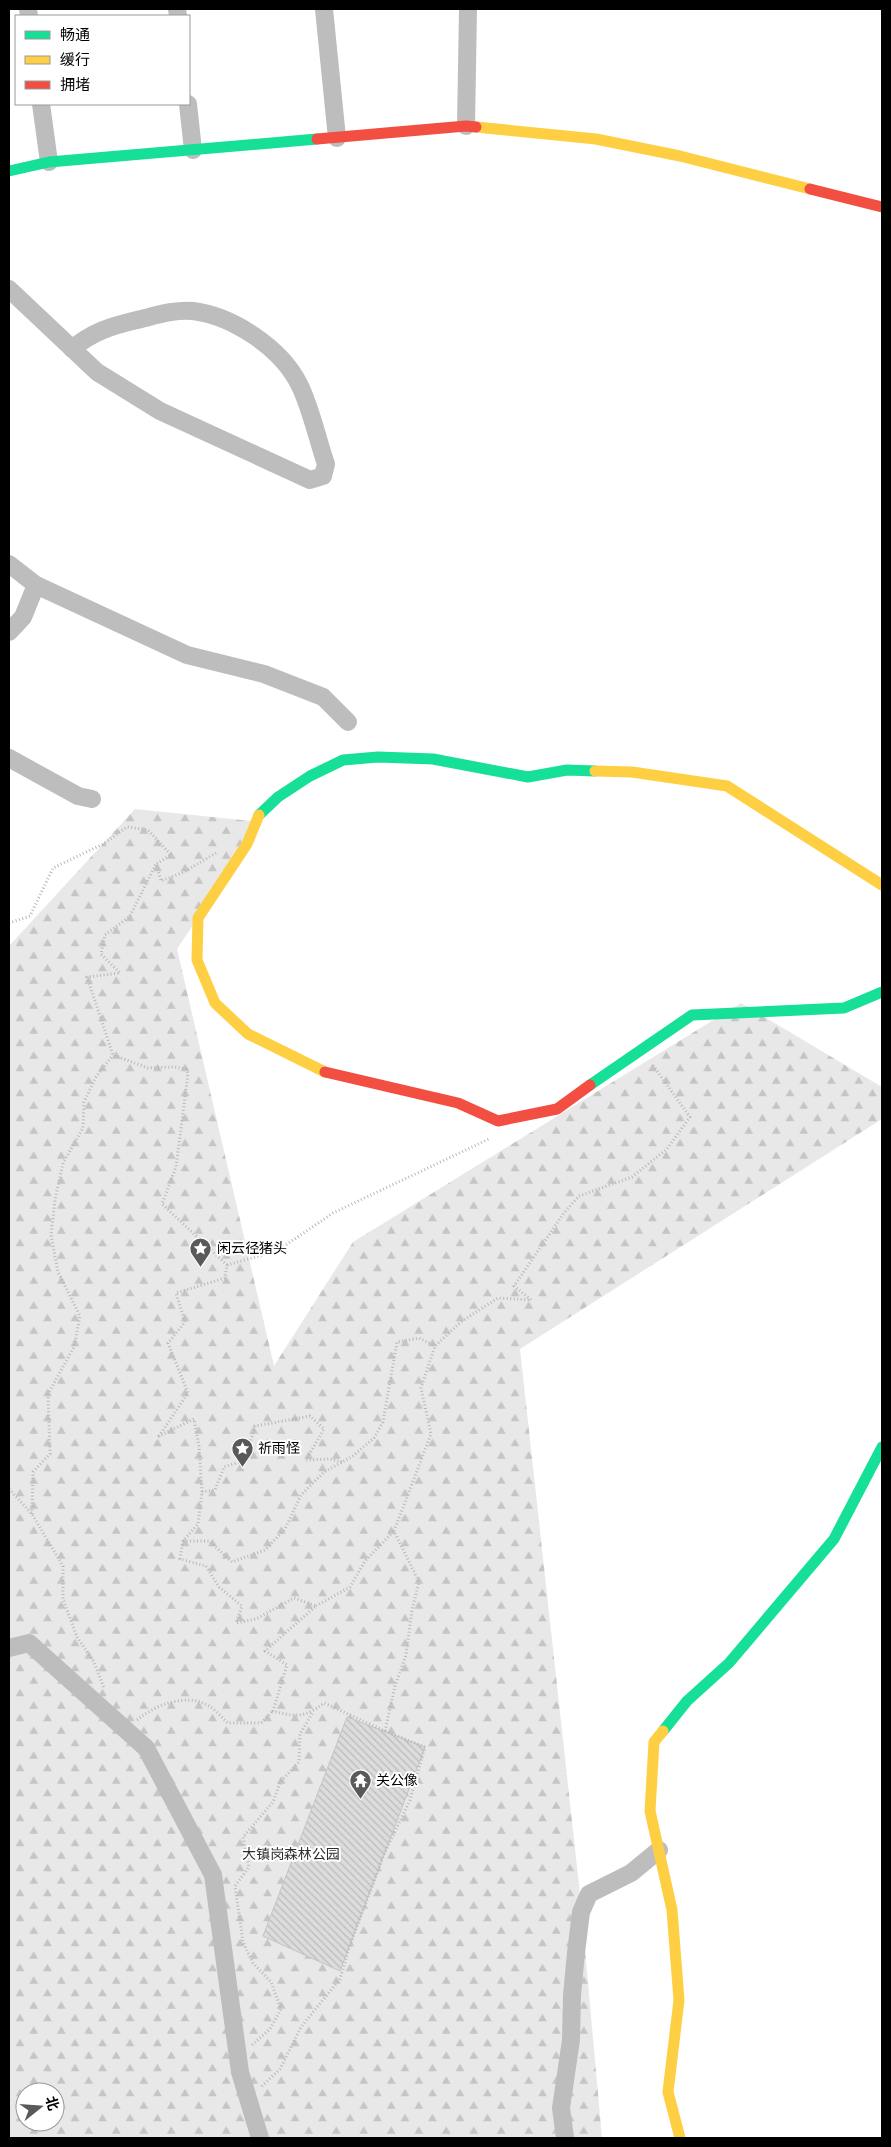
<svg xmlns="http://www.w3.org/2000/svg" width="891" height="2147" font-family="'Fira Sans','Noto Sans SC',sans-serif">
	<defs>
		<pattern id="forest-firs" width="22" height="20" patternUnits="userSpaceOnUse" patternTransform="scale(1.25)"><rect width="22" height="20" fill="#e8e8e8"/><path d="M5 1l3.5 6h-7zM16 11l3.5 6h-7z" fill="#c5c5c5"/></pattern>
		<pattern id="building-back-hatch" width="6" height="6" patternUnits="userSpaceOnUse" patternTransform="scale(1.25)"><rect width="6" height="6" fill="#dcdcdc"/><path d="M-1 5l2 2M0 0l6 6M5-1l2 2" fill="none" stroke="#bbb"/></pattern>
	</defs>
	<rect width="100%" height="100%" fill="#fff"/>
	<path fill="url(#forest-firs)" fill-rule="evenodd" d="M135 809 262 822 177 949 274 1366 353 1242 741 1003 882 1087V1119L520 1349 580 1894 602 2138H9V946ZM25 2092H55V2122H25Z"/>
	<polygon fill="url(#building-back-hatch)" stroke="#c4c4c4" points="347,1717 425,1747 340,1971 263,1936"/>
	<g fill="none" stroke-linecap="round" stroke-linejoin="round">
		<g stroke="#b8b8b8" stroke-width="3" stroke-dasharray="1 2.5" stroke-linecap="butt">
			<path d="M216 853 184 872 161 881 156 864 130 916 105 935 101 954 120 973 87 977 113 1055 148 1068 175 1067 186 1069 188 1074 176 1167 162 1204 227 1265 225 1278 176 1293 185 1322 168 1343 188 1393 159 1436 194 1419 199 1446 202 1492 198 1524 183 1541 180 1559 206 1566 219 1587 242 1606 236 1623 256 1619 294 1598 316 1606 265 1651 287 1665 273 1711C295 1717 305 1718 324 1703L385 1731 425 1747 410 1800 385 1852 350 1945 340 1979 301 2027 280 2069 261 2087"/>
			<polyline points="9,923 30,916 53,868 103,844 127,827 148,830 171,855 156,864"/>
			<polyline points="227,1265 277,1251 333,1213 489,1139"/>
			<polyline points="9,1489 32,1514 63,1566 63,1599 77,1637 94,1662 104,1688"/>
			<polyline points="202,1492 215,1490 224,1467 245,1460 255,1426 310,1416 324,1429 306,1460 330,1459 342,1462"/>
			<polyline points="32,1514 33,1472 50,1454 48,1394 74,1347 80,1316 58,1272 51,1235 55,1200 63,1163 83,1128 84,1102 96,1077 113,1055"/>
			<polyline points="183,1541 209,1541 232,1562 265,1550 285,1529 301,1495 324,1472 353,1456 374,1438 383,1422 397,1342 419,1338 435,1346"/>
			<polyline points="316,1606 350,1587 365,1561 394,1531"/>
			<path d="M137 1720C155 1705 186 1693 207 1705 215 1709 222 1718 228 1723H261L273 1711"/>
			<polyline points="385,1731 395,1686 406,1655 412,1610 419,1582 394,1531 431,1434 421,1388 435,1346 462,1321 498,1298 531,1300 514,1286 564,1213 579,1196 632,1177 667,1149 690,1117 652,1064"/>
			<polyline points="252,2045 270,2029 281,2009 271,1982 253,1963 243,1942 235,1886 249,1867 243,1837 273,1802 281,1781 299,1762 300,1734 313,1712"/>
		</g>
		<g stroke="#bdbdbd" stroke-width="18">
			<polyline points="28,9 29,16"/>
			<polyline points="177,9 178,16"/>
			<polyline points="324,9 337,138"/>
			<polyline points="41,104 49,162"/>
			<polyline points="188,104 193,150"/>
			<polyline points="466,126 468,9"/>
			<path d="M9 289 97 372 160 411 310 480 323 476 326 464C318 441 310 405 299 384 281 348 233 316 193 311 175 309 154 316 137 320 111 326 92 332 72 349"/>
			<polyline points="9,564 36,585 187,655 264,674 323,697 348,722"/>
			<polyline points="9,632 23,617 36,585"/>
			<polyline points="9,758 78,796 92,799"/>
			<polyline points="9,1648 29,1643 146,1748 213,1875 240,2072 260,2138"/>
			<polyline points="565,2138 561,2108 571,2040 572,1995 576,1953 581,1912 589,1894 631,1873 659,1850"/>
		</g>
		<g stroke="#16e098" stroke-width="11">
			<polyline points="9,171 49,162 317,139"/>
			<polyline points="259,815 278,797 310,776 343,760 378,757 433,759 528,777 567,770 595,771"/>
			<polyline points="590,1085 692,1015 844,1008 882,992"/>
			<polyline points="663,1731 687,1701 729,1663 834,1539 882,1447"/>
		</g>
		<g stroke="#ffcf43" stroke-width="11">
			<polyline points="476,127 596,139 680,156 810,189"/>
			<polyline points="595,771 632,772 727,786 882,885"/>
			<polyline points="259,815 247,844 198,918 197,960 215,1003 248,1034 325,1072"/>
			<polyline points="663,1731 654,1742 650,1811 672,1910 679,2000 668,2092 680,2138"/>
		</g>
		<g stroke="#f24e42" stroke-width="11">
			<polyline points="317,139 466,126 476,127"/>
			<polyline points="810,189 882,207"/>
			<polyline points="325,1072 458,1103 498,1121 557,1109 590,1085"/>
		</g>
	</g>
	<defs>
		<symbol id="sight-pin" viewBox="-11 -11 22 30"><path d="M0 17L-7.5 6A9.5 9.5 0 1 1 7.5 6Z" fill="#595959" stroke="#fff"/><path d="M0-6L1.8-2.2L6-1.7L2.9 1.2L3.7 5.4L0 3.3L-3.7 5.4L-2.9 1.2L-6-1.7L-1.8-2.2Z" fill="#fff"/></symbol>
		<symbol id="temple-pin" viewBox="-11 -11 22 30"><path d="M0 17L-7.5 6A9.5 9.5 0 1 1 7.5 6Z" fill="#595959" stroke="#fff"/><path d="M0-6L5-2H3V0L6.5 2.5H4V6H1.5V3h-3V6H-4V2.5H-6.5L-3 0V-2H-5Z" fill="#fff"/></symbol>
	</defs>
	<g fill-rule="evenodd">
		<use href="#sight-pin" x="188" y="1236" width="25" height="34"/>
		<use href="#sight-pin" x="230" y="1436" width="25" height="34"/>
		<use href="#temple-pin" x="348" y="1768" width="25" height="34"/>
	</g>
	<g text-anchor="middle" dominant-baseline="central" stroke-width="4" stroke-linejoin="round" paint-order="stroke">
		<g font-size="14" fill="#000" stroke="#fff" text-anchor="start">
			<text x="217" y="1248">闲云径猪头</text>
			<text x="258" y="1448">祈雨怪</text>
			<text x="376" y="1780">关公像</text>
		</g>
		<g font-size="14" fill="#2d2d2d" stroke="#fff">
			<text x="291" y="1854">大镇岗森林公园</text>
		</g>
	</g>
	<rect width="891" height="2147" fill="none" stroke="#000000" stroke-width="20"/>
	<rect x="15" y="15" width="175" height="90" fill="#ffffff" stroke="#999999"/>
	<rect x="25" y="31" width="25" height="8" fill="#16e098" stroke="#999999"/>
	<text x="60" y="40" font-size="15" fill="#000000">畅通</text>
	<rect x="25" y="56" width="25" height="8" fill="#ffcf43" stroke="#999999"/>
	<text x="60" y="65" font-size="15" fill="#000000">缓行</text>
	<rect x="25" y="81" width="25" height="8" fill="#f24e42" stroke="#999999"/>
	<text x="60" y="90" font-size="15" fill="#000000">拥堵</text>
	<g transform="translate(40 2107) rotate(73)"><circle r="24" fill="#ffffff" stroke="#999999"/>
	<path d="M0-4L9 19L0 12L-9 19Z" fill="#595959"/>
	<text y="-8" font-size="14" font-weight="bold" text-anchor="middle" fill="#000000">北</text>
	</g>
</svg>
